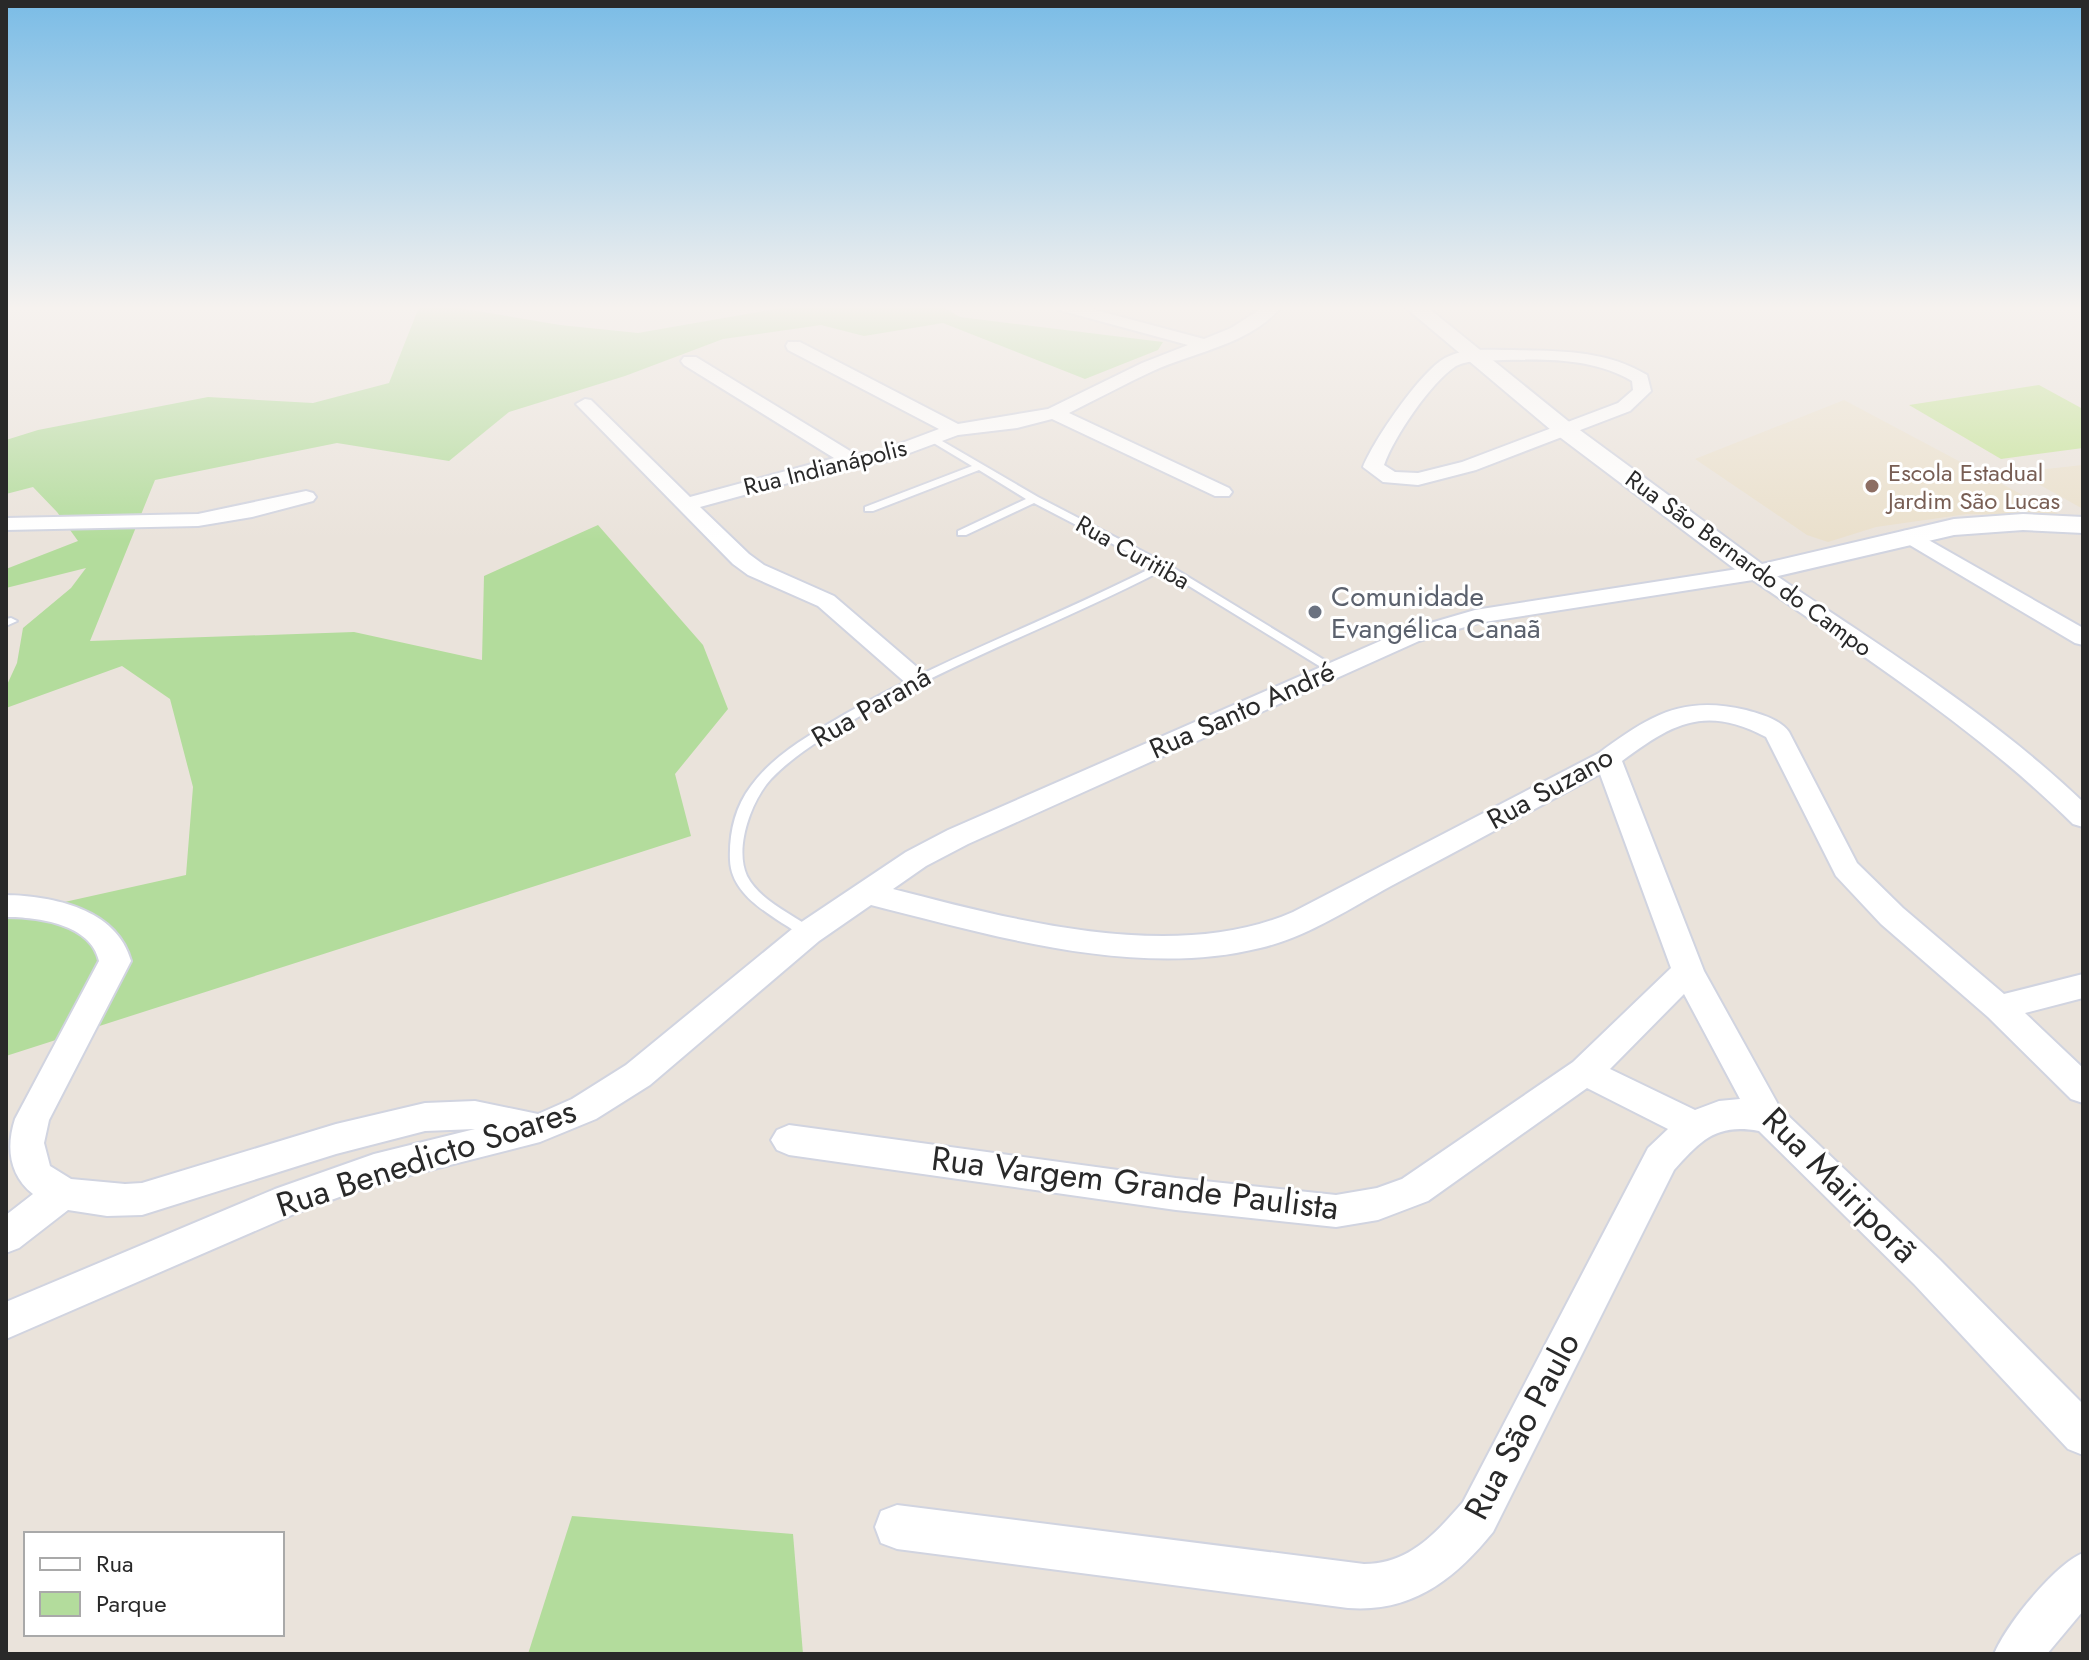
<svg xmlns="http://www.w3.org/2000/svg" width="2089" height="1660" font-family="Jost,sans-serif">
	<rect width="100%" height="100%" fill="#eae3db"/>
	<g fill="#eae0cc">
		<polygon points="1844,400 2062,516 1967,514 1876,527 1828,542 1807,535 1695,459"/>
		<polygon points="2083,465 2083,509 2017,472"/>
	</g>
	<g fill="#b3dc9c">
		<polygon points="419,307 454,307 560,325 638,333 787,307 943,307 960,317 1163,342 1158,350 1085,379 943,323 864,336 821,325 723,339 625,376 509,412 449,461 337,443 155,480 90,641 354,632 482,660 484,576 598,525 703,645 728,709 675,774 691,836 6,1056 6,915 186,875 193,787 170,699 122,666 6,708 6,687 17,663 23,628 71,588 86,568 6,588 6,569 78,541 57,512 33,487 6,494 6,440 38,430 208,397 313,403 389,383"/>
		<polygon points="572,1516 793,1534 803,1654 528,1654"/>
	</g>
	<polygon fill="#c5e398" points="2039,385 2083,409 2083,448 2001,459 1909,405"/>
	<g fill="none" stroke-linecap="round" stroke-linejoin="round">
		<defs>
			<g id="service">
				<path d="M930 434 1038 497 1167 564 1339 669 1333 673 1329 672 1163 570C1063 622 957 660 860 716 829 734 796 753 771 779 751 801 734 848 747 876 759 900 793 915 813 929L816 933 813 937 808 939C799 935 791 928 782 923 759 908 731 890 730 860 729 834 735 807 751 786 775 753 813 733 847 713 946 657 1054 618 1155 566L1034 503 966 535H958V531L1026 499 979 470 873 511H865V507L972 466 927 439V435Z"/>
				<polygon points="11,618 17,621 6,626 6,619"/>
			</g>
			<g id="minor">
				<path d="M1057 307H1084L1204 339 1231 328 1264 307H1281C1251 344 1195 352 1153 371 1125 384 1097 399 1069 413L1229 488 1232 492 1229 496H1215L1052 419 1017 428 958 435 888 461 847 467 700 507 749 554 764 565 834 596 925 674 928 679 925 684H907L818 606 748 575 733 564 576 404 585 399 591 400 690 497 834 458 684 365 681 361 684 357H696L855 454 878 452 939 429 788 350 786 346 788 342H800L958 424 1048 409 1142 363 1188 345 1059 310Z"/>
				<path d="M1513 350C1560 351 1606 350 1647 375L1651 391 1630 411 1476 470 1418 485 1383 482 1363 467C1374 440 1420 372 1445 358 1465 347 1492 350 1513 350ZM1481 361C1530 359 1589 355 1632 381L1633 390 1618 403 1462 462 1418 473 1395 472 1384 465C1394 437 1431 382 1456 366 1464 362 1473 361 1481 361Z"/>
				<polygon points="306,491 313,493 316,497 313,501 252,517 198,526 6,530 6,518 198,514"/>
				<polygon points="1911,530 2083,628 2083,645 2075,643 1903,541 1900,536 1903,531"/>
				<path d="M1757 566 1765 568C1873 642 1989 712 2083 802V827L2073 824C1978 730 1863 656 1753 580L1478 623 1419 641 968 844 926 866 893 889C1013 920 1175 964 1293 912L1599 753C1650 716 1681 695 1746 710 1760 714 1780 719 1789 732L1857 863 1903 908 2004 994 2083 974V998L2025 1013 2083 1068V1103L2071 1099 1988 1017 1881 924 1836 876 1766 737C1705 705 1673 723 1622 761L1704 971 1780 1108 1940 1260 2083 1404V1455L2068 1449 1914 1284 1759 1131C1717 1123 1701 1140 1674 1170L1493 1532C1455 1579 1412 1613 1348 1608L897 1549 881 1543 875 1527 881 1511 897 1505 1364 1564C1409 1564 1435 1534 1463 1502L1648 1148 1668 1129 1587 1088 1428 1201 1378 1220 1336 1227 1176 1210 789 1155 777 1150 771 1140 777 1130 789 1125 1176 1178 1336 1195 1377 1188 1402 1179 1573 1062 1671 968 1600 774C1531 811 1461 849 1391 886 1349 909 1307 937 1260 948 1137 979 990 935 871 905L819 941 650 1085 596 1119 540 1142 375 1184 301 1211 6 1339V1302L275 1189 374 1154 475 1129 425 1131 336 1154 142 1215 107 1216 68 1210 19 1248 6 1253V1215L33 1194C9 1175 6 1147 15 1119L99 961C91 924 38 917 6 917V895C53 896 117 909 131 961L49 1120 44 1143 50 1166 71 1179 125 1184 142 1183 336 1124 425 1103 475 1101 538 1114 572 1099 626 1065 797 925 906 852 948 830 1403 631 1475 610ZM1684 994 1740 1099 1719 1101 1695 1110 1610 1069Z"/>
				<path d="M2083 1553V1611L2047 1654H1994C2006 1625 2054 1565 2083 1553Z"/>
			</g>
			<polygon id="tertiary" points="1405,307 1427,307 1573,425 1762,564 1954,519 2023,514 2083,517 2083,533 2023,530 1954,535 1757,581 1748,579 1557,435"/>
		</defs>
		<use href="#service" stroke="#d1d4e0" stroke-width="4"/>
		<use href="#minor" stroke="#d1d4e0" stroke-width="4"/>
		<use href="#tertiary" stroke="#d1d4e0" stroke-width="4"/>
		<use href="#service" fill="#fff" fill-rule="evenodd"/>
		<use href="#minor" fill="#fff" fill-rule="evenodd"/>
		<use href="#tertiary" fill="#fff" fill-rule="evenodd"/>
	</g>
	<linearGradient id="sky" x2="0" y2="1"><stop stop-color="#7abce6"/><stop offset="0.57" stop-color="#f6f2ef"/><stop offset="1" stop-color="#f6f2ef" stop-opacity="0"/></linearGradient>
	<rect width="2089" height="540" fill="url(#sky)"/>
	<circle fill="#8d6e63" stroke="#fff" stroke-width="3" cx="1872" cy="486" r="8"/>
	<circle fill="#6b7280" stroke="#fff" stroke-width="3" cx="1315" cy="612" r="8"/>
	<g text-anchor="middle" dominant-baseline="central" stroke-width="6" stroke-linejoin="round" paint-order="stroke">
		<g font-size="24" fill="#292929" stroke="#fff">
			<text transform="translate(825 467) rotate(-14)">Rua Indianápolis</text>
			<text transform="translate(1133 552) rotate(29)">Rua Curitiba</text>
			<text transform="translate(1749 563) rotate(36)">Rua São Bernardo do Campo</text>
		</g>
		<g font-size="24" fill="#785e54" stroke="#fff" text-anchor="start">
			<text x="1888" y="472">Escola Estadual<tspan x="1888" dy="28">Jardim São Lucas</tspan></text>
		</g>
		<g font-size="28" fill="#5b616d" stroke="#fff" text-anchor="start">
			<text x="1331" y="596">Comunidade<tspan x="1331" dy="32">Evangélica Canaã</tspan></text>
		</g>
		<g font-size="28" fill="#292929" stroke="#fff">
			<text transform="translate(871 707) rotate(-30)">Rua Paraná</text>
			<text transform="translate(1242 710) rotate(-24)">Rua Santo André</text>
			<text transform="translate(1550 788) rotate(-29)">Rua Suzano</text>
		</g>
		<g font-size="34" fill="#292929" stroke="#fff">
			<text transform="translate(426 1158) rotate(-18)">Rua Benedicto Soares</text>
			<text transform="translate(1135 1183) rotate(7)">Rua Vargem Grande Paulista</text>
			<text transform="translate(1840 1185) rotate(45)">Rua Mairiporã</text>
			<text transform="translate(1522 1426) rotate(-62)">Rua São Paulo</text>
		</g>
	</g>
	<rect width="2089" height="1660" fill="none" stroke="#292929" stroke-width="16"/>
	<rect x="24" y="1532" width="260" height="104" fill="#ffffff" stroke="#a9a9a9" stroke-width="2"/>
	<rect x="40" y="1558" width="40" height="12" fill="#ffffff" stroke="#a9a9a9" stroke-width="2"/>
	<text x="96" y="1572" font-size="24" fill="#292929">Rua</text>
	<rect x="40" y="1592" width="40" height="24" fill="#b3dc9c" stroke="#a9a9a9" stroke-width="2"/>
	<text x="96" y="1612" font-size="24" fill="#292929">Parque</text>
</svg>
